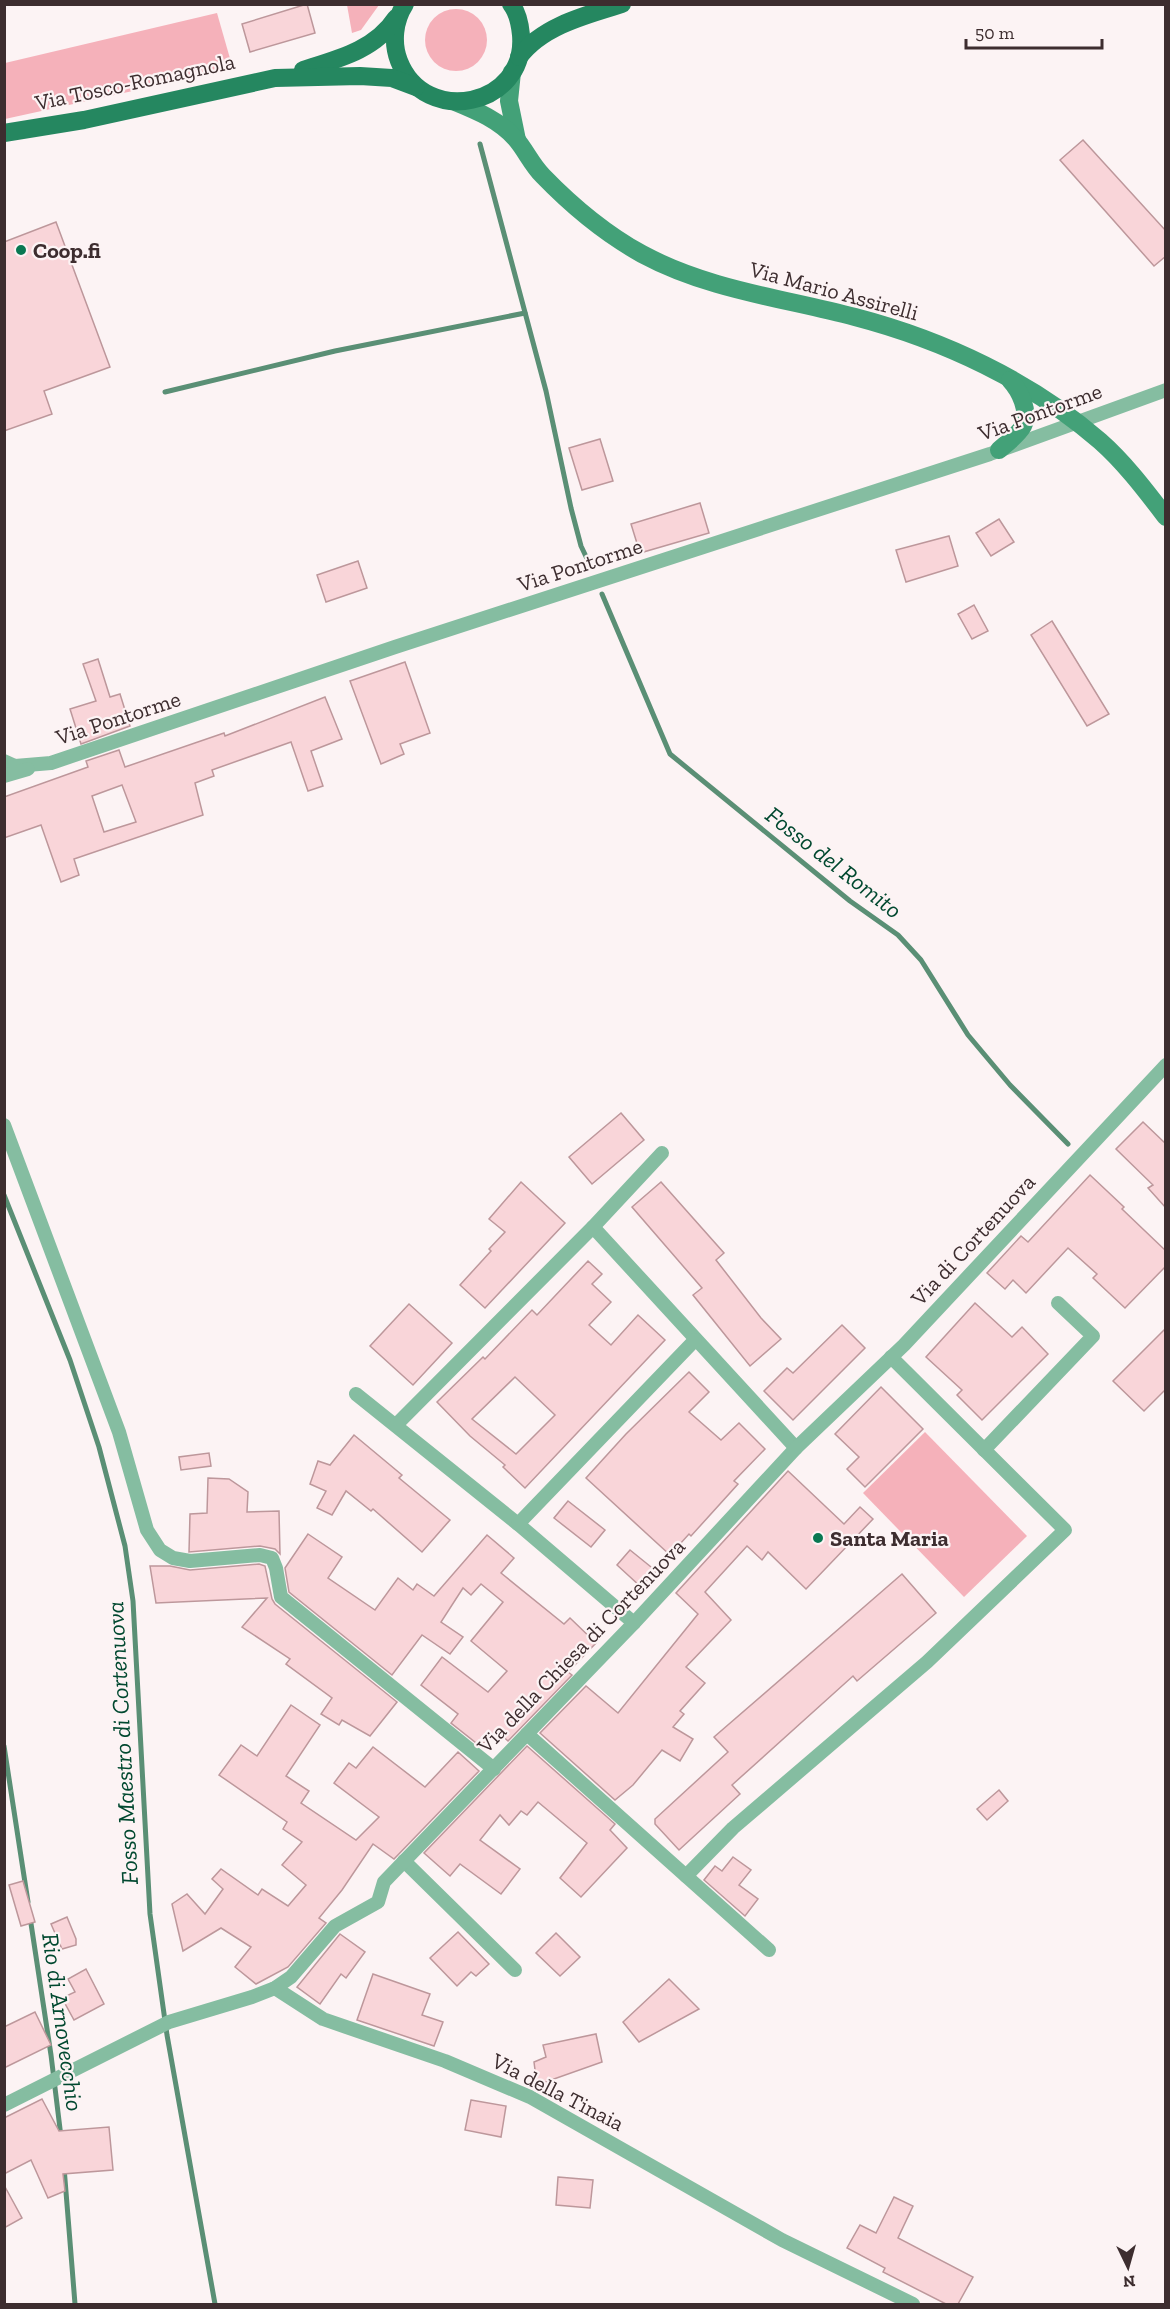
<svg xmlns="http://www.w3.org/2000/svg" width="1170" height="2309" font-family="'Zilla Slab',serif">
	<rect width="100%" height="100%" fill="#fcf3f4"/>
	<g fill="#f5b1ba">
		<polygon points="347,5 347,4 379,5 361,30 352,33"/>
		<circle cx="456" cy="40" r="31"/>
		<polygon points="217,13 233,69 5,119 5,63"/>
		<polygon points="925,1432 1027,1536 964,1597 863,1493"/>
	</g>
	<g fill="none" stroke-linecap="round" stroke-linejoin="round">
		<g stroke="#5a8f75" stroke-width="5">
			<polyline points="480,144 546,391 571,508 581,546 590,565"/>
			<polyline points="165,392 335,351 525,313"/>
			<polyline points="602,594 670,754 850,901 898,935 921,960 968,1035 1010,1085 1068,1144"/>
			<polyline points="4,1195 70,1360 99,1447 125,1546 133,1601 150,1914 167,2035 215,2304"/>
			<polyline points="4,1746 28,1902"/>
			<polyline points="30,1917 51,2055 61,2137"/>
			<polyline points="64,2167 75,2304"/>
		</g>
	</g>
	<g fill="#f9d5d9" stroke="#bd979b" stroke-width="1.5" fill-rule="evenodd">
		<polygon points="307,4 315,33 250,52 242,24"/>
		<polygon points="1083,140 1166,231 1166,256 1154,266 1060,160"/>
		<polygon points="56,222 110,367 44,391 52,414 4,431 4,242"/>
		<polygon points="600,439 613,481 582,490 569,448"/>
		<polygon points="700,503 709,533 640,553 631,524"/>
		<polygon points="999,519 1014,542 991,556 976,533"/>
		<polygon points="949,536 958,566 906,582 896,550"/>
		<polygon points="358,561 367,588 326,602 317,575"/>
		<polygon points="974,605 988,631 972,639 958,614"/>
		<polygon points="1052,621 1109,714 1087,726 1031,635"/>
		<polygon points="98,659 110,697 120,694 130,726 81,744 70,709 96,701 83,664"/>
		<polygon points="405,662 430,733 400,744 404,754 381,764 350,681"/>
		<path d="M325 697 342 739 311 751 323 786 308 791 291 742 212 770 214 776 195 783 203 815 74 859 79 875 61 882 41 825 4 838V797L88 767 86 761 119 750 125 767 224 733 225 736ZM122 785 136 822 104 832 92 796Z"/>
		<polygon points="621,1113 644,1140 592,1184 569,1157"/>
		<polygon points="1143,1122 1166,1144 1166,1208 1148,1188 1153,1185 1116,1149"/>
		<polygon points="1090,1175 1124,1207 1122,1209 1166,1251 1166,1266 1125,1308 1093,1278 1097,1274 1068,1248 1026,1293 1013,1280 1005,1289 987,1273 1021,1236 1028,1242"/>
		<polygon points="521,1182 565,1223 485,1308 460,1285 491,1251 489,1249 505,1232 489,1219"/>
		<polygon points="661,1182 724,1253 716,1260 761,1318 781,1339 750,1366 693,1295 702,1288 632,1207"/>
		<path d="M588 1261 602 1274 592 1284 611 1302 589 1325 611 1345 638 1315 665 1340 525 1488 503 1467 505 1465 470 1436 437 1402 483 1357 485 1359 532 1310 537 1315ZM515 1377 555 1415 516 1454 472 1419Z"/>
		<polygon points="975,1303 1012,1337 1022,1327 1048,1354 982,1420 957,1395 962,1390 926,1357"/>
		<polygon points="409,1304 452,1343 413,1385 370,1346"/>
		<polygon points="842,1325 865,1348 793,1420 764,1391 787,1368 793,1373"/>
		<polygon points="1166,1328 1166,1389 1144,1411 1113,1381"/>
		<polygon points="689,1372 709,1392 689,1412 721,1440 739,1423 765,1449 734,1481 738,1484 691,1536 689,1534 670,1555 586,1478 626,1434"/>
		<polygon points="881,1387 923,1429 865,1487 847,1469 859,1457 835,1434"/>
		<polygon points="354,1435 402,1475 399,1478 450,1520 422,1552 373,1509 371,1511 346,1491 332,1515 317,1508 326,1491 310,1484 318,1461 330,1465"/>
		<polygon points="209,1453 211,1466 181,1470 179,1457"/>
		<polygon points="788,1471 844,1524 860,1507 873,1519 806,1589 768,1552 762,1560 747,1546 705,1592 731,1620 686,1667 705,1683 680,1711 684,1714 673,1727 693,1739 680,1761 662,1750 633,1785 615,1800 540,1733 586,1686 618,1713 698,1614 676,1593"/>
		<polygon points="208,1478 229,1479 248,1492 247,1512 279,1511 280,1554 275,1549 260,1546 189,1552 190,1514 207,1513"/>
		<polygon points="568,1501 605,1530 591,1547 554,1518"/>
		<polygon points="308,1534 342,1557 328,1578 375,1610 398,1578 413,1590 417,1584 434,1596 487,1535 514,1558 501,1573 564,1624 570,1618 596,1643 568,1672 572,1675 508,1741 497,1731 480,1746 451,1723 458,1714 421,1685 442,1657 488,1692 507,1671 471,1641 503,1602 481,1584 471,1595 463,1588 441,1622 463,1637 450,1654 422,1635 392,1675 289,1592 285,1568"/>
		<polygon points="630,1550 656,1571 641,1587 617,1565"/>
		<polygon points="259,1564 265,1566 272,1599 275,1604 397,1702 370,1736 342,1720 339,1725 321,1714 332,1698 286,1664 290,1659 242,1627 267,1598 156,1603 150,1566 170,1566 190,1570"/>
		<polygon points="902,1574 936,1613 857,1681 853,1676 732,1785 740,1794 679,1850 655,1824 655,1819 728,1752 714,1737"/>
		<polygon points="291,1705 320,1725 286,1776 309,1791 301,1803 356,1840 379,1817 334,1783 349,1763 356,1768 373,1747 425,1787 458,1752 479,1771 394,1859 373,1844 342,1890 319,1918 326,1923 288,1967 256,1984 235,1967 251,1947 221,1928 183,1951 172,1904 187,1894 205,1914 223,1889 212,1879 221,1869 258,1895 262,1889 288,1906 306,1885 282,1865 302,1842 283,1829 287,1822 219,1775 241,1745 257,1756"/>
		<polygon points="527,1746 615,1824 610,1830 627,1848 581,1897 560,1878 587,1843 538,1802 527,1815 521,1811 509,1825 500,1815 480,1840 520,1869 501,1894 460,1864 450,1876 424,1853"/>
		<polygon points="999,1790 1008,1801 987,1820 977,1809"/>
		<polygon points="733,1857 751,1870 739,1885 758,1899 745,1916 704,1880 715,1866 722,1871"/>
		<polygon points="23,1881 35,1922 21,1926 9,1885"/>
		<polygon points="67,1917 76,1939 76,1945 62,1949 51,1924"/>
		<polygon points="458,1932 489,1964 476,1976 471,1972 457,1986 430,1958"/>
		<polygon points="556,1933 580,1957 560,1976 536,1953"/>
		<polygon points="340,1934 365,1952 346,1978 341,1974 320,2004 297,1987"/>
		<polygon points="86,1969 104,2004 74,2020 62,1998 75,1992 68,1979"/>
		<polygon points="373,1974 430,1994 422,2015 443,2022 434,2046 357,2020"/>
		<polygon points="669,1979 699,2009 639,2042 623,2022"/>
		<polygon points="35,2012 51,2045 4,2068 4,2027"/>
		<polygon points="596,2034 602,2062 537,2085 534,2062 546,2057 543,2045"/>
		<polygon points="42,2099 59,2131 109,2127 113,2170 63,2174 65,2191 48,2198 31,2160 4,2174 4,2118"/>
		<polygon points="471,2100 506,2106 501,2137 465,2130"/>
		<polygon points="558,2177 593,2180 590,2208 556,2205"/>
		<polygon points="4,2185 22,2218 4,2228"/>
		<polygon points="894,2197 913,2206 898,2238 973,2277 958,2304 946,2304 883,2272 885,2268 847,2248 860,2225 876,2233"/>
	</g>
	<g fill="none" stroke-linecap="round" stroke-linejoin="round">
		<g stroke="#85bda1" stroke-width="14">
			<polyline points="4,761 15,766 51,763 395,647 990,454 1166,390"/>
			<polyline points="4,776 28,769"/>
			<polyline points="4,1125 119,1432 147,1530 160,1550 173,1558 190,1561 260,1555 272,1558 276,1568 281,1597 494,1769"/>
			<polyline points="593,1227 796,1448"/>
			<polyline points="356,1394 518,1524 634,1623"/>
			<polyline points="396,1425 593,1227 662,1153"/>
			<polyline points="984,1450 1093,1336 1058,1303"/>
			<polyline points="518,1524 695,1340"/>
			<polyline points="527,1734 769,1950"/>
			<polyline points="404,1861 515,1970"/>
			<polyline points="686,1876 733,1828 927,1662 1065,1530 891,1357"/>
			<polyline points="275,1988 323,2019 445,2061 530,2097 782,2240 913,2304"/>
			<polyline points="4,2105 169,2022 252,1997 275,1988 291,1977 335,1926 378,1902 384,1882 634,1623 796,1448 904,1345 1166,1065"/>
		</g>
		<g stroke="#43a178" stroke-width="18">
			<polyline points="512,72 509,101 517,140"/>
			<path d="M455 102C477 111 499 120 516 139 526 151 532 165 543 176 573 207 604 233 642 254 709 290 783 298 855 317 943 340 1031 381 1100 441 1125 463 1146 491 1166 517"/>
			<path d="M999 450C1007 443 1018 435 1023 426 1030 411 1020 391 1010 380"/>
		</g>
		<g stroke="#258760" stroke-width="18">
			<path d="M405 4C394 21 392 43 399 61 425 128 527 106 521 35 520 24 518 13 511 4"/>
			<path d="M519 57C542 26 586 15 622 4"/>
			<path d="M303 70C338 59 375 50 396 18"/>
			<polyline points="4,133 84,120 275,78 360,76 392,78 416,87"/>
		</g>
	</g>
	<g fill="#097852" stroke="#fcf3f4" stroke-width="2">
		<circle cx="21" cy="250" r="6"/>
		<circle cx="818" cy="1538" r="6"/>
	</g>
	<g text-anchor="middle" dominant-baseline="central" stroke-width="4.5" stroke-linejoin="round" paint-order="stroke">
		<g font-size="22" fill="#3d2d2f" stroke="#fcf3f4">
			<text transform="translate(135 82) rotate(-12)">Via Tosco-Romagnola</text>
			<text transform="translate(834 291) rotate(15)">Via Mario Assirelli</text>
			<text transform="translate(1040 412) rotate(-20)">Via Pontorme</text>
			<text transform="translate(580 565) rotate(-18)">Via Pontorme</text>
			<text transform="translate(118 718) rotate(-18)">Via Pontorme</text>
			<text transform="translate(973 1240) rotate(-47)">Via di Cortenuova</text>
			<text transform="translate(581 1646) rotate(-46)">Via della Chiesa di Cortenuova</text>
			<text transform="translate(558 2092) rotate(27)">Via della Tinaia</text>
		</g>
		<g font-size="22" font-weight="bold" fill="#3d2d2f" stroke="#fcf3f4" text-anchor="start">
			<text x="33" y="250">Coop.fi</text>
			<text x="830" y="1538">Santa Maria</text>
		</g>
		<g font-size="24" font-style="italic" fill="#00482f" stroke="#fcf3f4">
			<text transform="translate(834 862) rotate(38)">Fosso del Romito</text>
			<text transform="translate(122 1743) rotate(-93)">Fosso Maestro di Cortenuova</text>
			<text transform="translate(63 2022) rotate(82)">Rio di Arnovecchio</text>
		</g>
	</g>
	<rect width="1170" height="2309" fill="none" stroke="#3d2d2f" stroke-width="12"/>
	<g transform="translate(1128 2267) rotate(175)" stroke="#fcf3f4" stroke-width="4.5" paint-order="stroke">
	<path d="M0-4.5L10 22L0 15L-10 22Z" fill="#3d2d2f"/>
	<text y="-9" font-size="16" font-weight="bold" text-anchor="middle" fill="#3d2d2f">N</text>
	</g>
	<path d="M966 39v9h136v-9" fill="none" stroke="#3d2d2f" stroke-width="3"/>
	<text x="975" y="39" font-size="18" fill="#3d2d2f" stroke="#fcf3f4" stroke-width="4.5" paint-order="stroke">50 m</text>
</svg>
